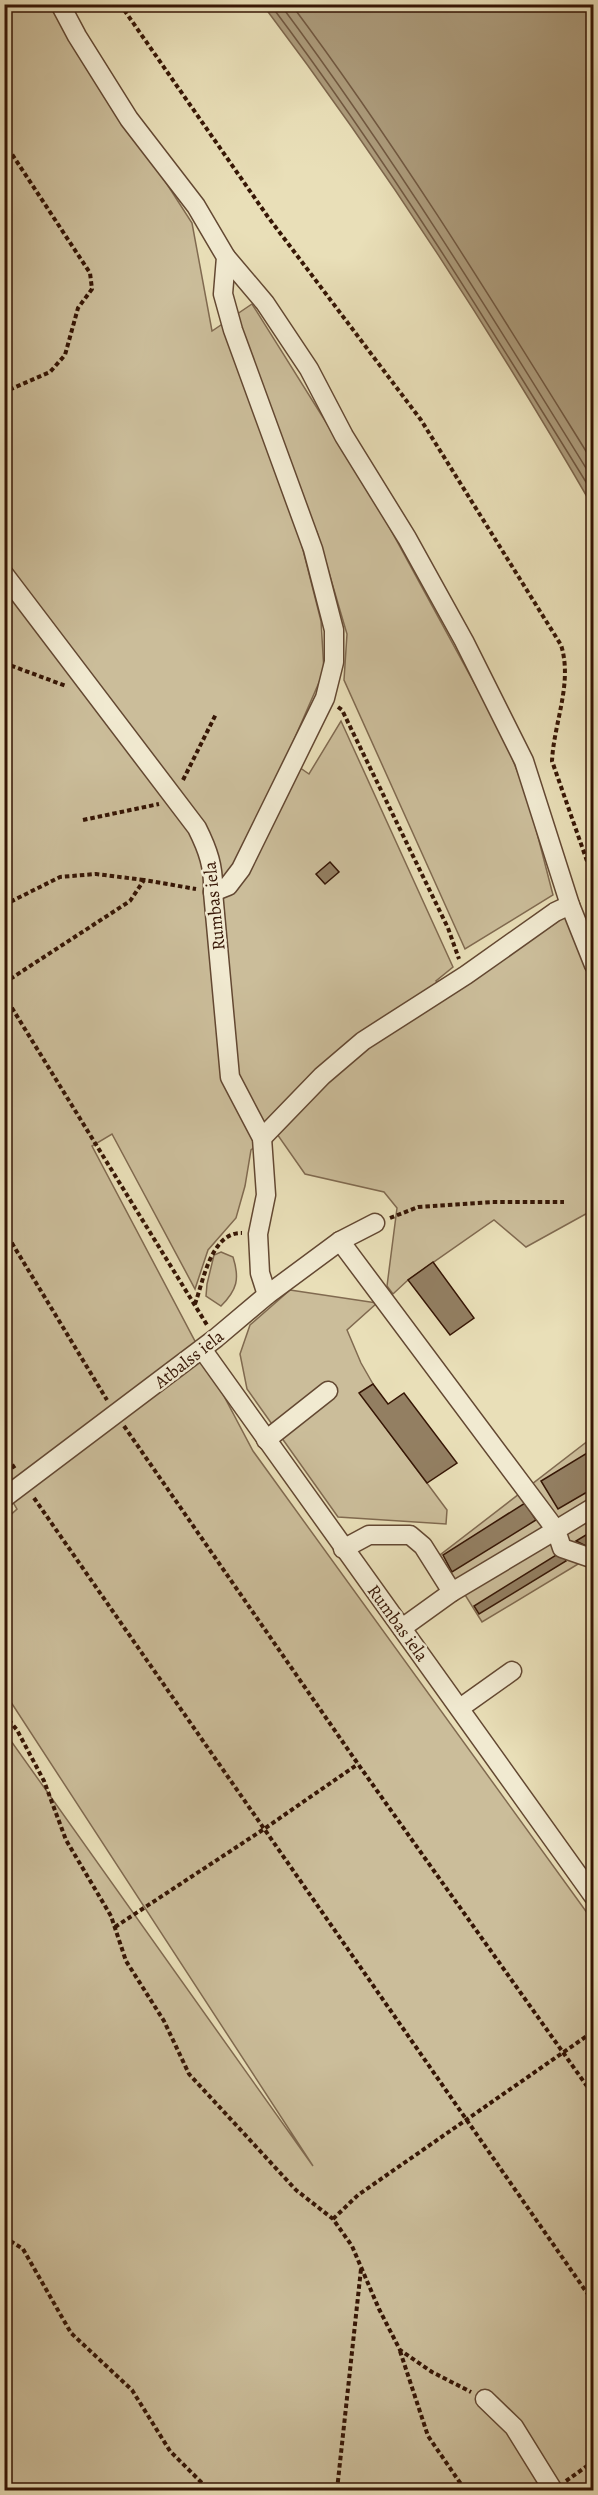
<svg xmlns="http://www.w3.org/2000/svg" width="598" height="2495" font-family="Alegreya,serif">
	<rect width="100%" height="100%" fill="#e9dfb8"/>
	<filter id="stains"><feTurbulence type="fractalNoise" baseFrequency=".00333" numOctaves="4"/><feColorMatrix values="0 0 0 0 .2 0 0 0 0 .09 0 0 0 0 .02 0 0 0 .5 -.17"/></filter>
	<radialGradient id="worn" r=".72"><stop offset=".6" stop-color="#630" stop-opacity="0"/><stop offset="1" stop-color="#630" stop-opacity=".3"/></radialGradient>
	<g fill="#cbbd9a" stroke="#806a50" stroke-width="1.5">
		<polygon points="51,4 192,223 212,331 252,304 374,499 504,738 528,798 553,895 465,949 344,680 347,634 317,532 301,542 321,621 324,671 286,758 309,774 341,721 453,967 436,981 447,997 566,916 593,976 593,1210 526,1247 494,1220 408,1280 393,1294 387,1286 397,1208 384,1192 305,1174 275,1131 251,1150 245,1186 236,1218 208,1250 195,1289 112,1134 92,1146 253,1451 593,1921 593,2490 5,2490 4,1731 313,2166 5,1693 5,1520 17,1509 4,1487 4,5"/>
		<path d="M221 1252 233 1257C240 1279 237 1290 221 1306L206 1296 207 1284 214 1255Z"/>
		<polygon points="290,1290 377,1303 347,1330 361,1363 373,1384 360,1393 447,1510 446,1524 338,1517 247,1389 240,1354 250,1325"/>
		<polygon points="593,1437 593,1555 482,1622 440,1555"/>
	</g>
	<path fill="#ac9b7b" stroke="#7d664c" stroke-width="1.5" d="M263 5H593V507C493 334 383 164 263 5Z"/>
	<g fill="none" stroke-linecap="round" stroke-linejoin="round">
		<g stroke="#715840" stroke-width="1.5">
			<path d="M270 4C388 161 491 328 594 495"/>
			<path d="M280 4C394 157 494 319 594 481"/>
			<path d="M291 4C401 151 497 308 594 464"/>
		</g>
	</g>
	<g fill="#937f62" stroke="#361605" stroke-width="1.5">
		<polygon points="330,862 339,872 325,884 316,874"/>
		<polygon points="433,1262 474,1318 450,1335 408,1280"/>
		<polygon points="373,1384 388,1404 404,1393 457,1463 427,1483 359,1393"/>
		<polygon points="592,1450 594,1488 558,1509 541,1481"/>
		<polygon points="525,1503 536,1520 452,1572 443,1555"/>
		<polygon points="594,1530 594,1550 576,1541"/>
		<polygon points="561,1552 566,1561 479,1614 474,1606"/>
	</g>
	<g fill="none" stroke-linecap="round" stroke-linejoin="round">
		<defs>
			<g id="minor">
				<polyline points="60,4 77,36 129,119 196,206 226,257 223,294 233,330 313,549 334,630 334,662 325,698 241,869 228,886 213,892"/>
				<polyline points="226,257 265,303 309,369 344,436 407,538 464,641 524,761 570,905 594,965"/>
				<path d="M4 574 197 828C208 850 214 867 213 892L230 1077 262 1138 266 1195 258 1234 260 1273 267 1295"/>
				<polyline points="262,1138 322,1076 363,1041 466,975 555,912 570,905"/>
				<polyline points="340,1241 556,1530 452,1592 402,1628"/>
				<polyline points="202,1349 594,1897"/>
				<polyline points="266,1440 328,1391"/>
				<polyline points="4,1498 216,1338 267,1295 340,1241 375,1223"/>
				<polyline points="594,1507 556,1530 562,1548 594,1559"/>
				<polyline points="343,1549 369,1535 410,1535 423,1546 452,1592"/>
				<polyline points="460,1708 512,1671"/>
				<polyline points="485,2399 514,2427 553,2490"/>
			</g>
		</defs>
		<use href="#minor" stroke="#634832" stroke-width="21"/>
		<g stroke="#361605" stroke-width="4" stroke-dasharray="4.5 3" stroke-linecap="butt">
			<path d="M120 4 268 217 421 420 561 645C573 683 554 722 552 761L594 881"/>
			<polyline points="4,142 90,273 92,289 78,308 65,355 50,372 4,392"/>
			<polyline points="4,663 66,686"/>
			<polyline points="338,707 342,710 448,928 459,959"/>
			<polyline points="183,780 216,714"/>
			<polyline points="83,820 159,804"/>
			<polyline points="4,905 60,877 96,874 144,880"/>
			<polyline points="4,983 130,901 144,880 196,889"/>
			<polyline points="4,995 207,1325"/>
			<polyline points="390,1218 418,1207 492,1202 564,1202"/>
			<polyline points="4,1230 107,1400"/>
			<path d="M195 1304C203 1282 211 1232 242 1233"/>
			<polyline points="124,1426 358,1764 594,2096"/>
			<polyline points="4,1452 15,1469"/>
			<polyline points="34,1498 594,2303"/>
			<polyline points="4,1714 17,1730 44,1781 66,1840 111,1916 126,1961 164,2021 189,2074 296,2190 333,2219 352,2246 379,2309 400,2350 432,2372 471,2392"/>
			<polyline points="115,1927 264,1829 358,1764"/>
			<polyline points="333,2219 358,2195 594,2031"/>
			<polyline points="4,2237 23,2249 71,2333 132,2390 170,2451 209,2490"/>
			<polyline points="400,2351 428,2436 465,2490"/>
			<polyline points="566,2481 594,2461"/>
			<polyline points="337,2490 361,2269"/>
		</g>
		<use href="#minor" stroke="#f1ead1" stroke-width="18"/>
	</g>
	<g text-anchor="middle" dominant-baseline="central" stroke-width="5" stroke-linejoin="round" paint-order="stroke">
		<g font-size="18" fill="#361605" stroke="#f1ead1">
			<text transform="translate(214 906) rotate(-96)">Rumbas iela</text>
			<text transform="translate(189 1359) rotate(-38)">Atbalss iela</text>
			<text transform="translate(398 1623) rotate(54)">Rumbas iela</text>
		</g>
	</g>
	<rect width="598" height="2495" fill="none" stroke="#e9dfb8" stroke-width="24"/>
	<rect x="6" y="6" width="586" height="2483" fill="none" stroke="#361605" stroke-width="3"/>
	<rect x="12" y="12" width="574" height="2471" fill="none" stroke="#361605" stroke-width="1.5"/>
	<rect width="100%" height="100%" filter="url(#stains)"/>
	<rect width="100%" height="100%" fill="url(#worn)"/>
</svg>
